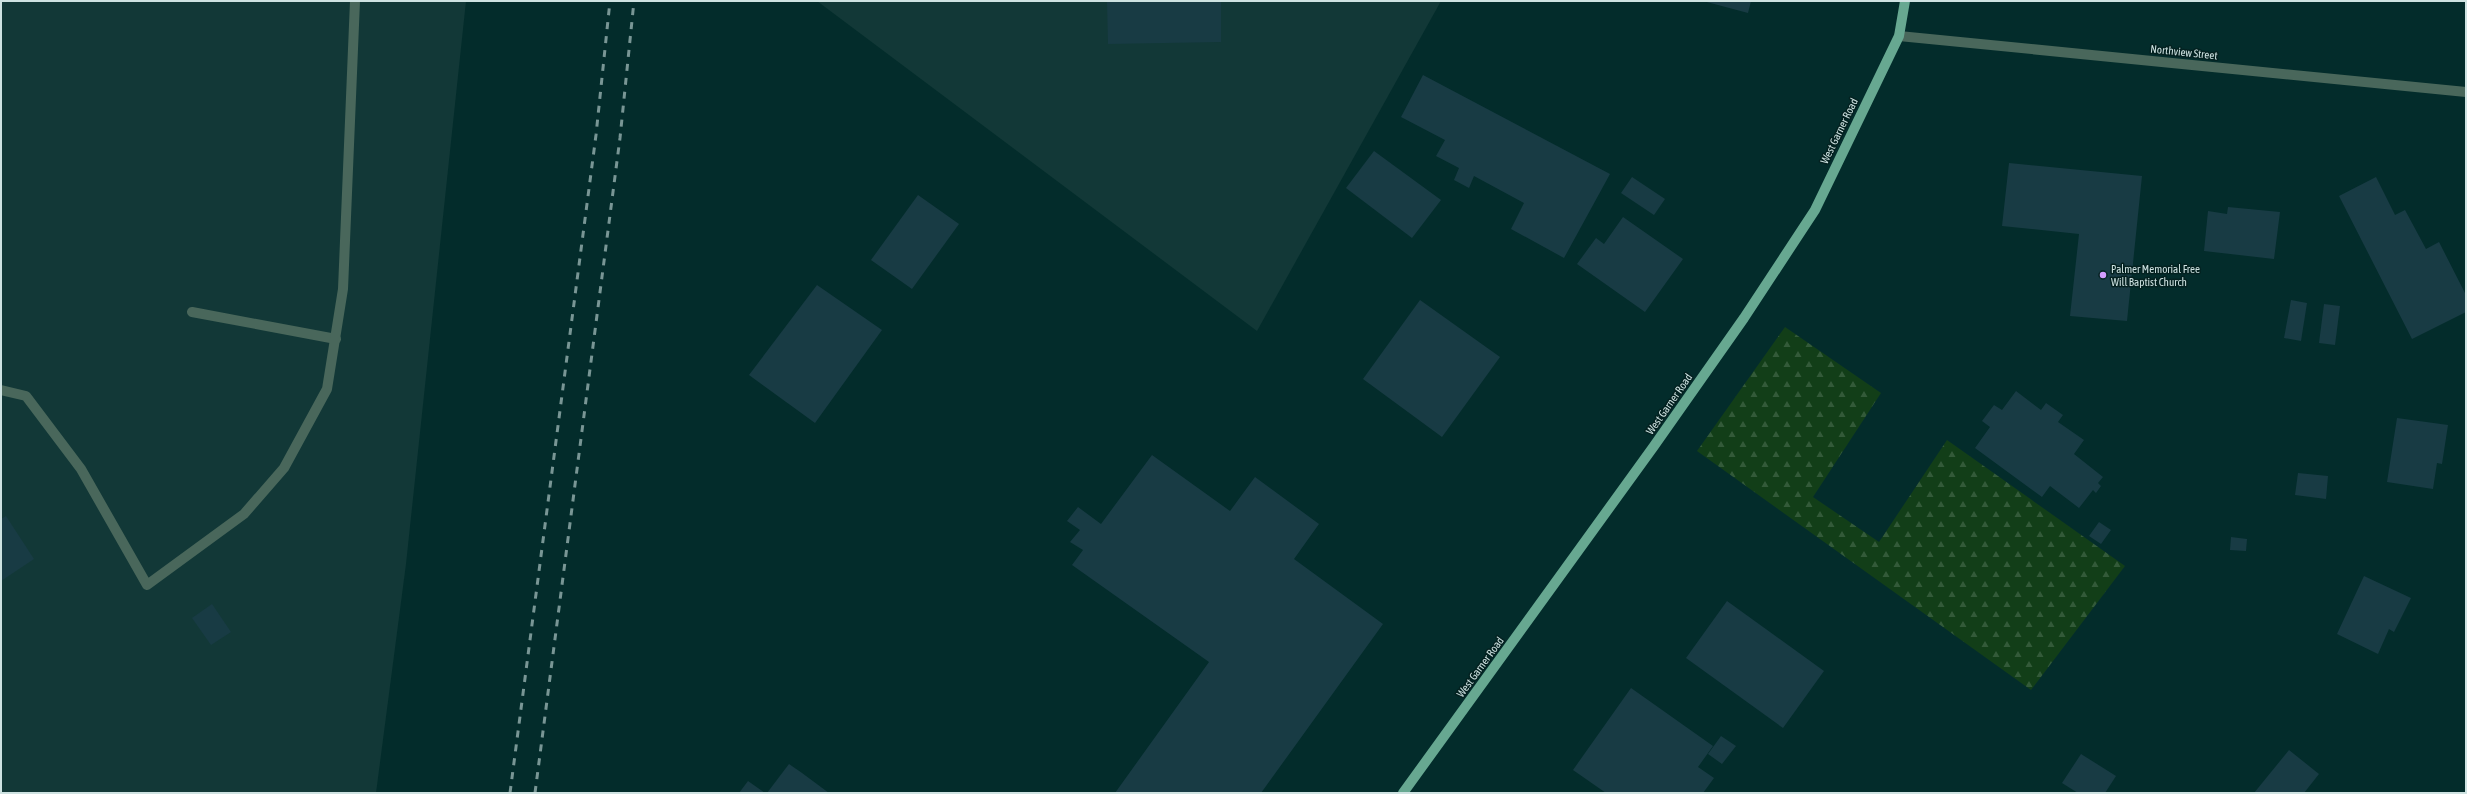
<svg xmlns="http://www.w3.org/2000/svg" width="2467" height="794" font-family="'Asap Condensed',sans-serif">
	<defs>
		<pattern id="forest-firs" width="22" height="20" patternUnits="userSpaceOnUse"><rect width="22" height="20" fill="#123e18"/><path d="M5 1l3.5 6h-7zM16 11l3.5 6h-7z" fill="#335a39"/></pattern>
	</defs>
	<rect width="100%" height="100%" fill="#032c2b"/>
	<g fill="#123837">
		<polygon points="1,1 466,1 406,564 376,793 1,793"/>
		<polygon points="817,1 1441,1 1257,331"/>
	</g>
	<polygon fill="url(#forest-firs)" points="1785,327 1881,393 1813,497 1879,542 1947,440 2125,566 2031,690 1697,451"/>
	<g fill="#183b44">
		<polygon points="1107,1 1221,1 1221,42 1108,44"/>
		<polygon points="1703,1 1751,1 1748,13"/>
		<polygon points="1423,75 1610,174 1564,258 1511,229 1524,203 1474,176 1469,188 1454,180 1459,168 1436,156 1445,140 1401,117"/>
		<polygon points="1374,151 1441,200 1412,238 1346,188"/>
		<polygon points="2009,163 2142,176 2127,321 2070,316 2079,234 2002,226"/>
		<polygon points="1632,177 1665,199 1654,215 1621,193"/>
		<polygon points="2376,177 2395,215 2405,210 2426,249 2439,242 2466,295 2466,312 2412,339 2339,196"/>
		<polygon points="918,195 959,224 912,289 871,260"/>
		<polygon points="2228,207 2280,212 2274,259 2204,251 2208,211 2227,214"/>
		<polygon points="1623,217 1683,259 1645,312 1577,264 1596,238 1604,244"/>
		<polygon points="817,285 882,330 815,423 749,375"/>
		<polygon points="1420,300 1500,357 1442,437 1363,379"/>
		<polygon points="2291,300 2307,303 2301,341 2284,338"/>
		<polygon points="2324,304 2340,306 2335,345 2319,343"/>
		<polygon points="2016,391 2041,410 2046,403 2063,415 2058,422 2084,440 2074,454 2103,477 2098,483 2101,486 2096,493 2093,490 2079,508 2050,486 2042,497 1975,448 1990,427 1982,421 1994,405 2002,410"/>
		<polygon points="2397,418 2448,425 2442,464 2437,463 2433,489 2387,482"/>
		<polygon points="1152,455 1230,511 1255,477 1319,524 1294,559 1383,624 1261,793 1115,793 1209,662 1072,565 1083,550 1070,542 1080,530 1067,521 1078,507 1101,524"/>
		<polygon points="2298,473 2328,476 2326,499 2295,495"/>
		<polygon points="6,516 34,559 1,581 1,519"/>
		<polygon points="2099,522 2111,530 2101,544 2089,536"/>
		<polygon points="2231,537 2247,539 2246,551 2230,550"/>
		<polygon points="2364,576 2411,598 2394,632 2389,629 2378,654 2337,634"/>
		<polygon points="1727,601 1824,671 1783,728 1686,658"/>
		<polygon points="212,604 231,632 211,645 192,618"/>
		<polygon points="1631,688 1713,746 1698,767 1714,778 1703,793 1606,793 1573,770"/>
		<polygon points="1721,736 1736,746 1722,764 1708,754"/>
		<polygon points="2289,750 2319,774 2304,793 2254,793"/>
		<polygon points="2081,754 2116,776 2105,793 2078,793 2062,783"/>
		<polygon points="789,764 802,773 829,793 767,793"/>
		<polygon points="748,781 765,793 739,793"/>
	</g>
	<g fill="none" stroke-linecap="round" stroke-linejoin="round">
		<g stroke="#49675b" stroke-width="10">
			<polyline points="1899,36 2466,92"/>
			<polyline points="192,312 336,339"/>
			<polyline points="1,390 26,396 81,469 147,585 244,514 284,468 327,389 343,289 355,1"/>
		</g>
		<polyline stroke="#67a891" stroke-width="10" points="1403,793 1654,446 1744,318 1815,210 1899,36 1905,1"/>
		<g stroke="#799695" stroke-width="3" stroke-dasharray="7 7" stroke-linecap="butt">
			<polyline points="510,793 596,135 610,1"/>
			<polyline points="535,793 620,138 634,1"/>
		</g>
	</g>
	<circle fill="#d39cfd" stroke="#042120" stroke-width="1.5" cx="2103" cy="275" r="4"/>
	<g text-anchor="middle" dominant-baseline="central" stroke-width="3" stroke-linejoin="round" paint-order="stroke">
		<g font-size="11" fill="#cee2e1" stroke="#042120">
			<text transform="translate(2184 52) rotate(6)">Northview Street</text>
			<text transform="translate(1839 131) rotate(-64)">West Garner Road</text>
			<text transform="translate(1669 404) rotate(-55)">West Garner Road</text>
			<text transform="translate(1480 667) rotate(-54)">West Garner Road</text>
		</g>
		<g font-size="11" fill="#cee2e1" stroke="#042120" text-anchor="start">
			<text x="2111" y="269">Palmer Memorial Free<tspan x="2111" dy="13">Will Baptist Church</tspan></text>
		</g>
	</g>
	<rect width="2467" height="794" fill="none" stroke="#cee2e1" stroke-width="4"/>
</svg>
